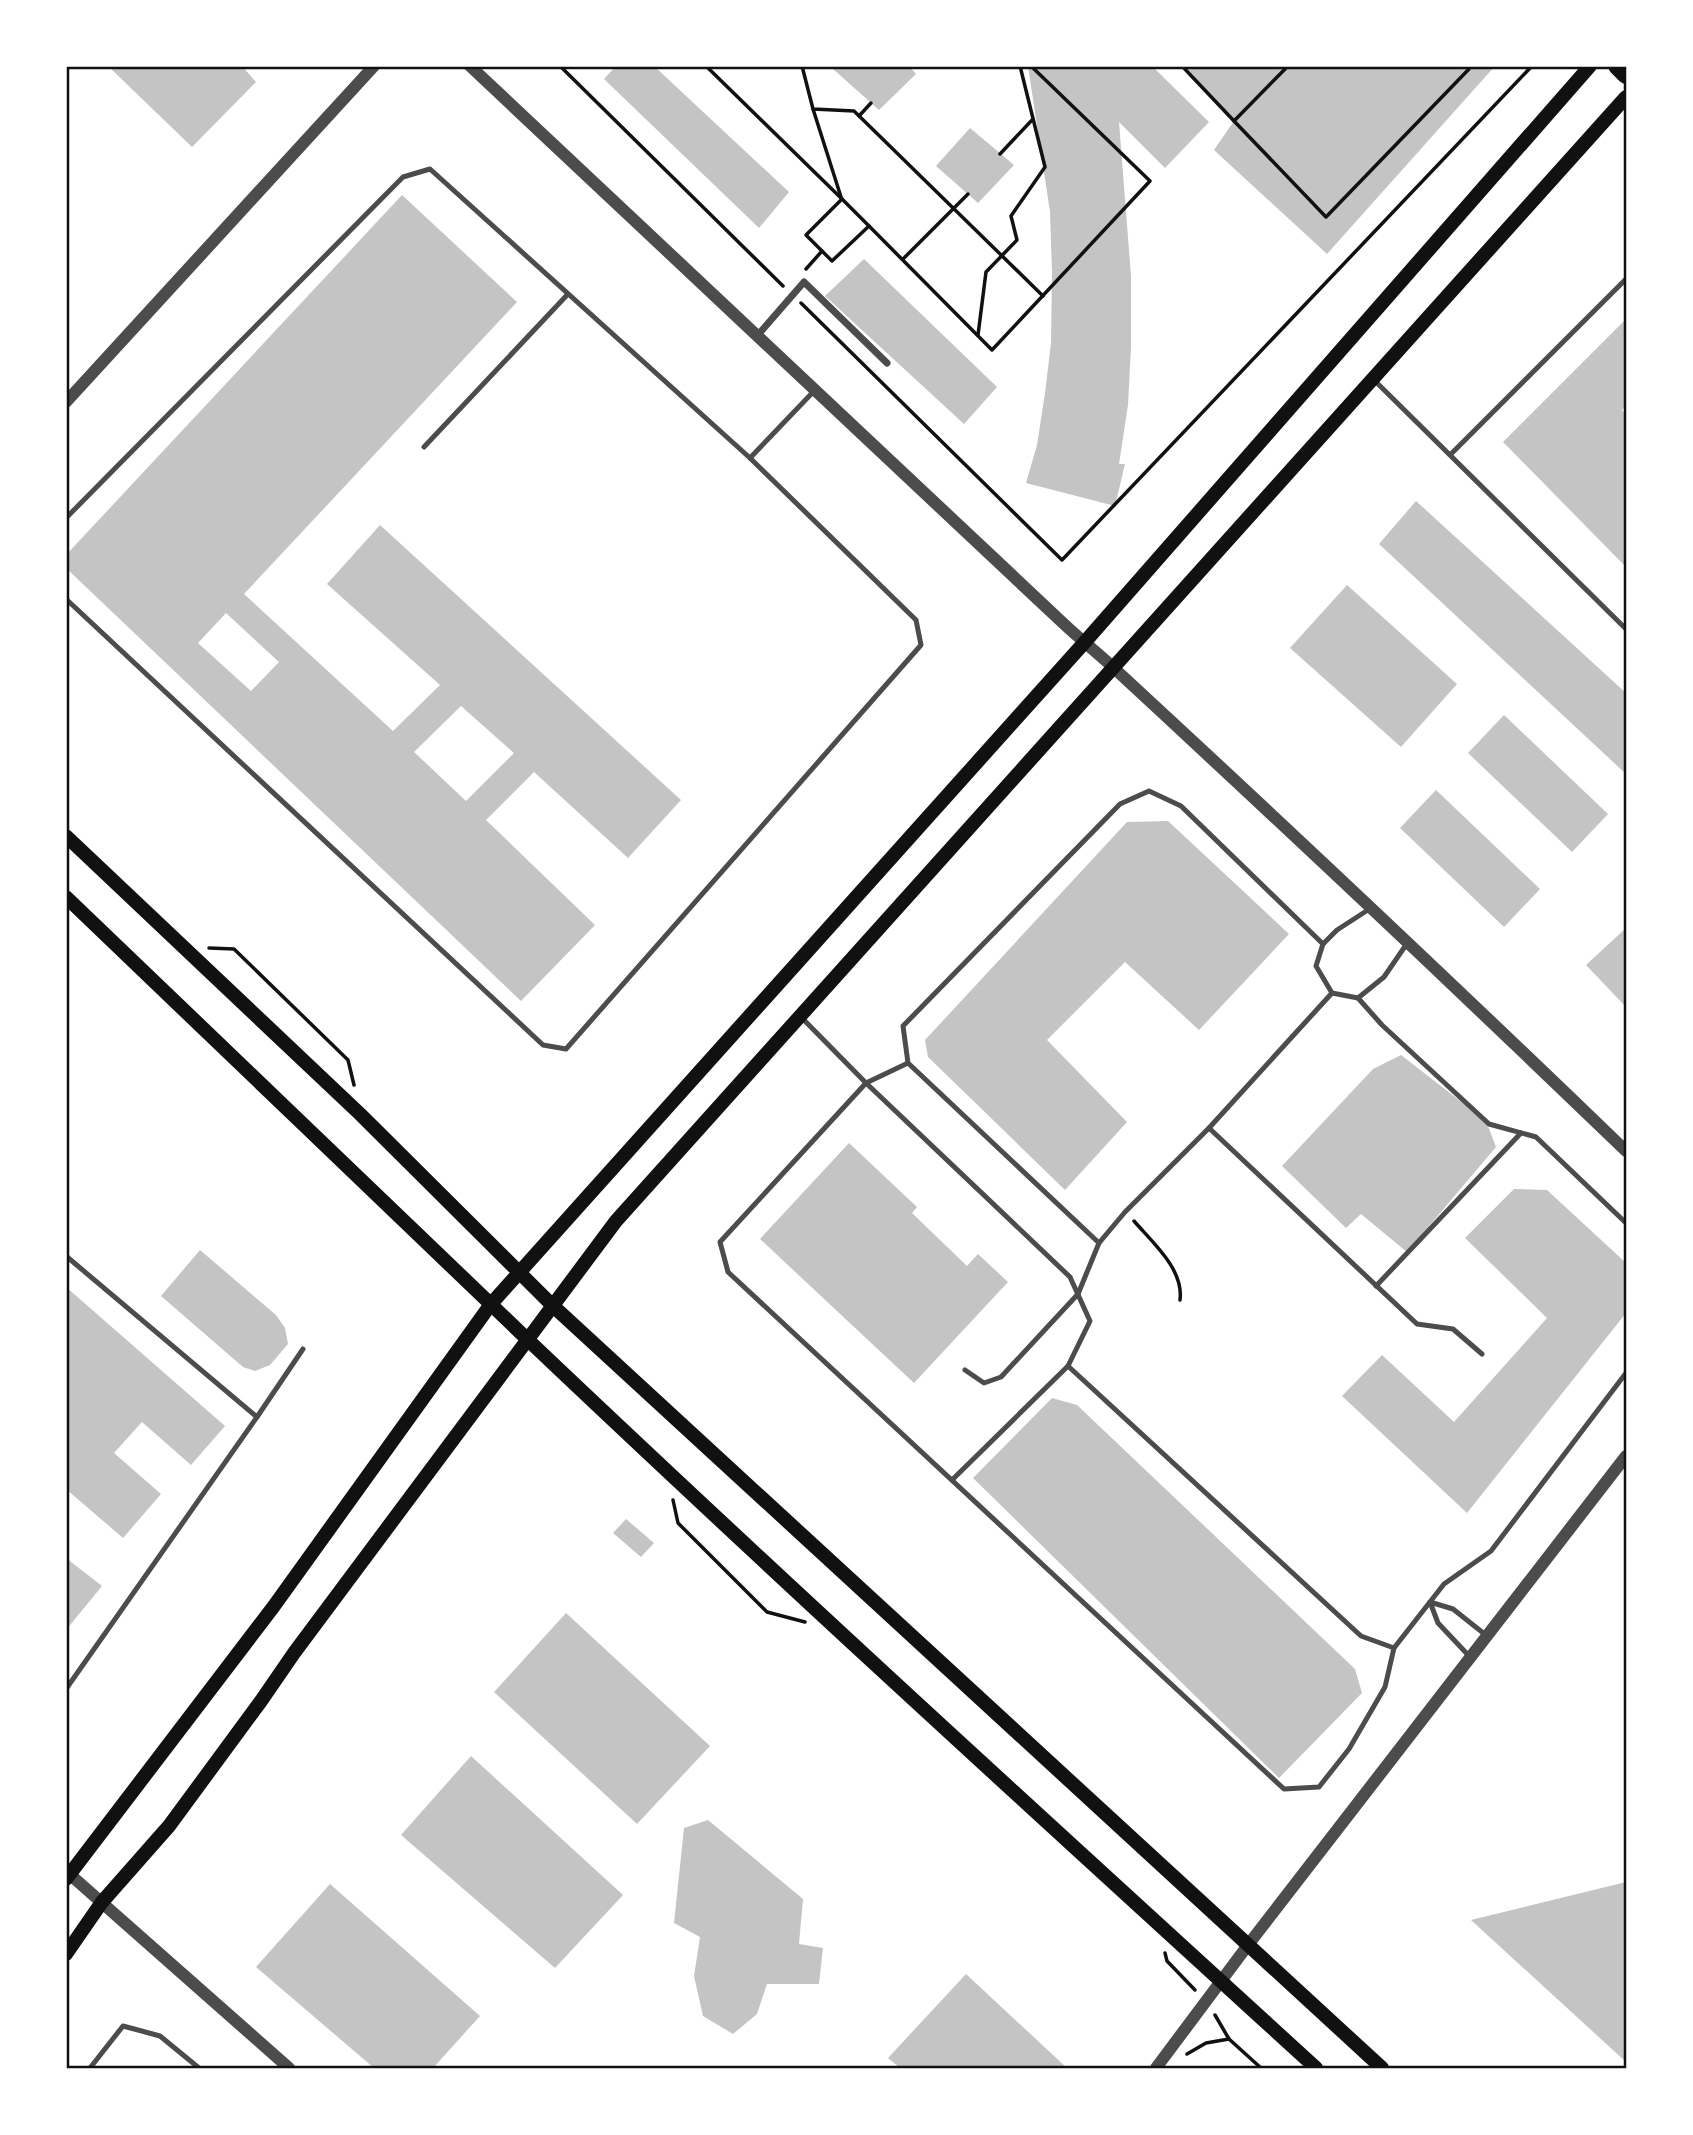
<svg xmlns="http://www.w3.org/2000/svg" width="1693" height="2135" font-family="Figtree,sans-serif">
	<rect width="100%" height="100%" fill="#fff"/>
	<g fill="#c4c4c4" fill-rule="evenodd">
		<polygon points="108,66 242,66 256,82 192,147"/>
		<polygon points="616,66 654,66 789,192 759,228 604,79"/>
		<polygon points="836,66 909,66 916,74 879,110 833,69"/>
		<polygon points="1028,66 1156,66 1156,70 1209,122 1165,168 1119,122 1131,276 1131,347 1128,405 1119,464 1125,464 1115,506 1026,483 1037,445 1045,393 1051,343 1052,272 1050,212"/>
		<polygon points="1185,66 1495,66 1327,254 1214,150 1234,121"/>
		<polygon points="970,128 1014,165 978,203 936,166"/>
		<path d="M402 195 517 302 244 594 393 731 440 685 327 584 380 525 681 800 628 858 534 772 486 820 595 925 521 1001 66 568V555ZM226 613 279 662 251 691 198 643ZM461 706 514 753 466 801 414 752Z"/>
		<polygon points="864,259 997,387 964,424 825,296"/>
		<polygon points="1626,319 1626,406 1622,410 1626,415 1626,567 1503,442"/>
		<polygon points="1416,501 1626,693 1626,774 1379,544"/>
		<polygon points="1347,585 1457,684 1401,747 1290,648"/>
		<polygon points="1504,715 1608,814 1572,852 1468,753"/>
		<polygon points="1436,790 1540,889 1504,927 1400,828"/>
		<polygon points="1168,821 1289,934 1199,1030 1125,962 1047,1040 1127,1122 1065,1190 928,1057 925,1040 1127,822"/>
		<polygon points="1626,928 1626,1007 1586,965"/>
		<polygon points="1401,1055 1486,1121 1496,1147 1407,1252 1361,1214 1346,1228 1282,1166 1373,1069"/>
		<polygon points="849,1143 917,1207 912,1213 967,1266 978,1254 1008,1282 914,1383 760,1239"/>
		<polygon points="1514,1189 1547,1190 1626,1263 1626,1313 1467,1513 1342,1396 1382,1355 1454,1422 1547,1318 1465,1238"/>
		<polygon points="200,1250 276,1315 285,1328 288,1344 270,1365 255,1371 243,1367 161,1296"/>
		<polygon points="66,1287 225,1426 191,1465 142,1422 114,1453 161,1494 123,1538 66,1489"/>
		<polygon points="1052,1398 1077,1405 1355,1669 1362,1693 1279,1778 973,1478"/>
		<polygon points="626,1519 654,1543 641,1557 613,1533"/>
		<polygon points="66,1558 102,1586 66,1630"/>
		<polygon points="566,1613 710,1746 637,1824 494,1692"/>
		<polygon points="471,1756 623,1895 555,1968 401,1835"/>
		<polygon points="708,1820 803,1899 799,1944 823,1948 819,1984 767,1984 757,2014 733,2034 703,2016 694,1976 700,1937 674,1923 684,1828"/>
		<polygon points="1626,1882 1626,2062 1471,1920"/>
		<polygon points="330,1884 480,2016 433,2068 374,2068 256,1967"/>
		<polygon points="966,1974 1067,2068 900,2068 888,2058"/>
	</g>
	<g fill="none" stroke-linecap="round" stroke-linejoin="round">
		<g stroke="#111" stroke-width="3.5">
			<polyline points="560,66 783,286"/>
			<polyline points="706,66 842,199"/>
			<polyline points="802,66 813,109 854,111 1043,296"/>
			<polyline points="1182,66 1234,121"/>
			<polyline points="1288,66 1234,121 1326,217 1469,69 1466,66"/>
			<polyline points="813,109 841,197"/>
			<polyline points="859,116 871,103"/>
			<polyline points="1000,154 1033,119"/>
			<polyline points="822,251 806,235 842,199 869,226"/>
			<polyline points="903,259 968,194"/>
			<polyline points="806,269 822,251 832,261 869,226 992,350 1150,181 1031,66"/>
			<polyline points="801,303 1062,560 1532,66"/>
			<polyline points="978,335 986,272 1017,240 1011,216 1045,167 1020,66"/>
			<polyline points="209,948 234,949 348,1060 354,1085"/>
			<path d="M1134 1221C1152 1242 1184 1269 1180 1300"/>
			<polyline points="673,1500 678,1523 767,1612 805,1622"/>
			<polyline points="1165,1953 1167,1961 1195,1990"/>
			<polyline points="1215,2015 1229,2039 1261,2068"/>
			<polyline points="1187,2054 1206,2043 1229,2039"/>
		</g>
		<g stroke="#4c4c4c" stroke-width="5">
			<polyline points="1373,379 1626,629"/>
			<polyline points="424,447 568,294"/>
			<polyline points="1451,454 1626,279"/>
			<polyline points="750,458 815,390"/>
			<polyline points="66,518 403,177 430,169 750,458 916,620 921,645 566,1049 543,1045 66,599"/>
			<polyline points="1371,908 1337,930 1323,944 1316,966 1332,993 1358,998 1384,977 1408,942"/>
			<polyline points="1323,944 1181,806 1149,791 1120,804 903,1026 908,1063 1099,1243 1125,1212 1209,1128 1332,993"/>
			<polyline points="1358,998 1382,1025 1489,1124 1536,1137 1626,1223"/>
			<polyline points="800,1016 866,1083 1070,1277 1090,1321 1068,1366 952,1480"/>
			<polyline points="908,1063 866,1083 720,1242 728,1272 1284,1789 1319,1787 1349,1749 1385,1687 1394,1648 1444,1584 1491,1551 1626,1373"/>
			<polyline points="1209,1128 1417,1324 1453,1329 1482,1354"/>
			<polyline points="66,1256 257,1417 66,1689"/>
			<polyline points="1376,1286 1521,1133"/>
			<polyline points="1068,1366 1361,1636 1394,1648"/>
			<polyline points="965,1370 984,1383 1001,1377 1078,1294 1099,1243"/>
			<polyline points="257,1417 303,1349"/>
			<polyline points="1470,1657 1438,1623 1430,1602 1453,1609 1487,1636"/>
			<polyline points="90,2068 123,2026 160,2036 199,2068"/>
		</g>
		<polyline stroke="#4c4c4c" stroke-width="7" points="757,336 804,282 887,363"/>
		<g stroke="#4c4c4c" stroke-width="12">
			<path d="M470 66 1064 624C1081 640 1099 654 1116 670 1288 829 1458 989 1626 1151"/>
			<polyline points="66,402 374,66"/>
			<polyline points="66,1871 289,2068"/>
			<polyline points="1156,2068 1248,1945 1626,1456"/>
		</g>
		<g stroke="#111" stroke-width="14">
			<polyline points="66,836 360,1114 552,1305 1382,2068"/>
			<path d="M66 897C220 1044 372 1191 526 1338 786 1585 1051 1826 1316 2068"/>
			<polyline points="66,1879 274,1606 491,1304 1084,643 1590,66"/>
			<polyline points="66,1954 102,1902 169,1826 261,1701 294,1653 616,1221 1626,97"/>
		</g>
		<polyline stroke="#111" stroke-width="18" points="1617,66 1626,75"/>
	</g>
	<rect width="1693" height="2135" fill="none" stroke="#ffffff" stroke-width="136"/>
	<rect x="68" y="68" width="1557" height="1999" fill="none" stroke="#111" stroke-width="2.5"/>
</svg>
